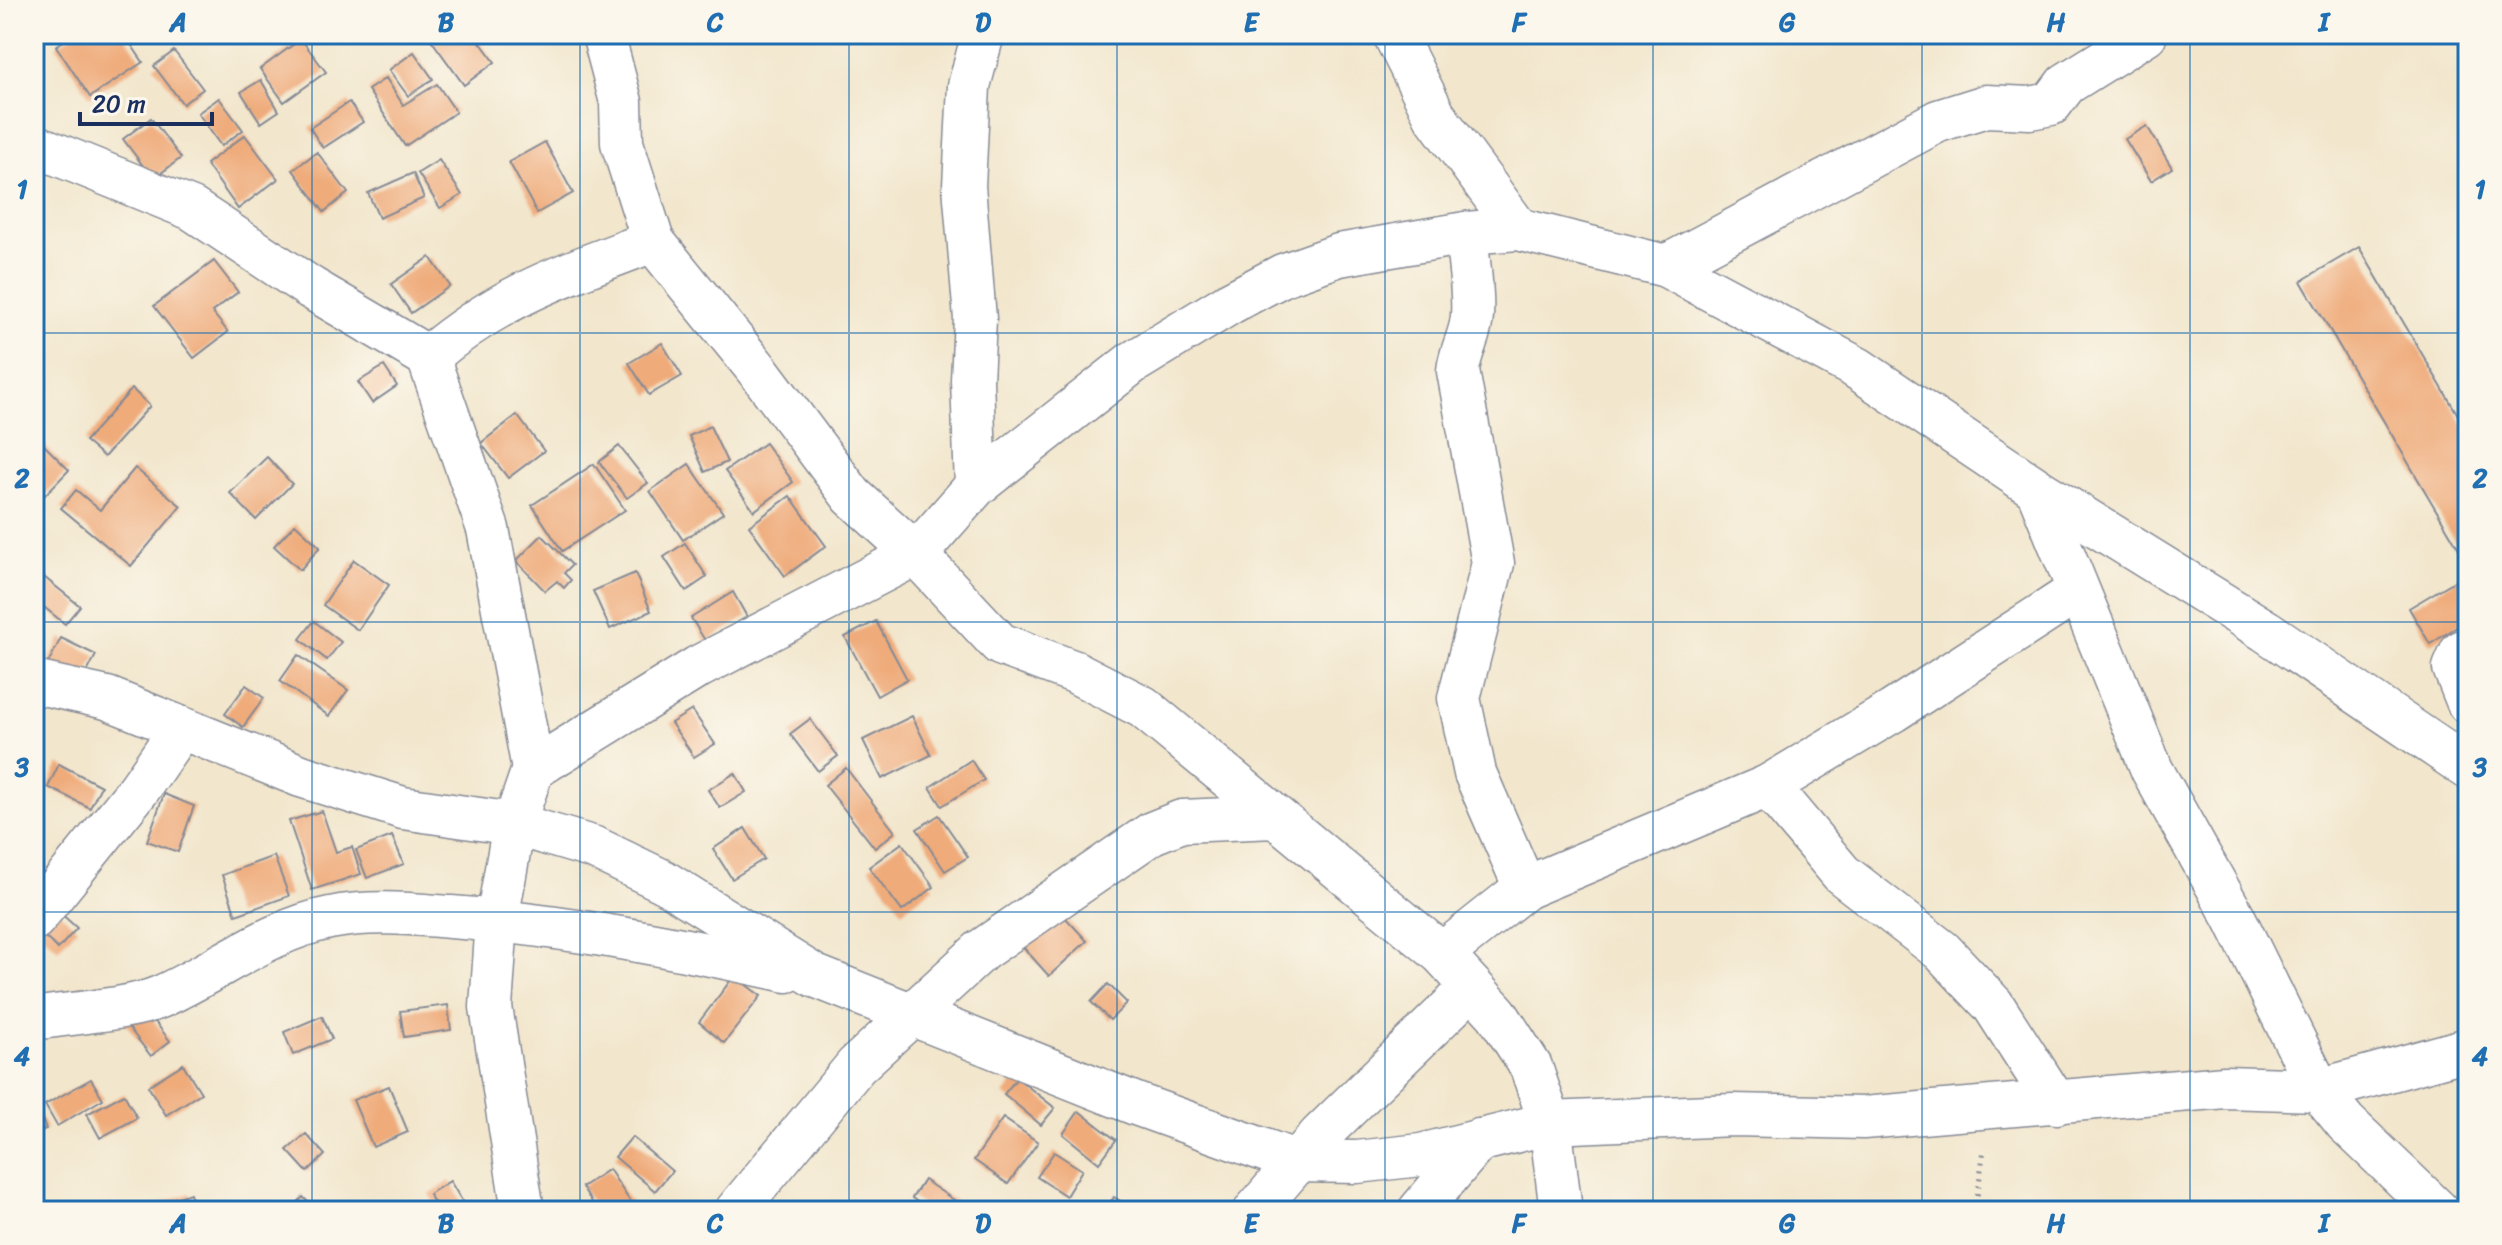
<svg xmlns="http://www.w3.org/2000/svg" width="2502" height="1245" font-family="Sriracha,sans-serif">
	<rect width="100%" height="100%" fill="#fbf7ec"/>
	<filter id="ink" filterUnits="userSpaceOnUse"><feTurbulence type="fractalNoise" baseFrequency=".0125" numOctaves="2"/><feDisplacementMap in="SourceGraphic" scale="16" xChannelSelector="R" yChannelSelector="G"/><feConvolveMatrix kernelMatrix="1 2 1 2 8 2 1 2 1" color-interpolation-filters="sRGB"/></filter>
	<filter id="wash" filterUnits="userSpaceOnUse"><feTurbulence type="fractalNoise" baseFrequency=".006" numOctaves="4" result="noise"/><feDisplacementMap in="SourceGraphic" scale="32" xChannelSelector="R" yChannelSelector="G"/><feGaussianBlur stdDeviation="1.8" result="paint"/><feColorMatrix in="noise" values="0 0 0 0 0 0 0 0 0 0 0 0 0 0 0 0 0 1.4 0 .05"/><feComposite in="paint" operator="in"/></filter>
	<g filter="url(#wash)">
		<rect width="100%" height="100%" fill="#f2e6cc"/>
		<g id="blocks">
			<g fill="#efab7a">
				<polygon points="74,34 124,34 143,62 90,97 56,46"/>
				<polygon points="242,34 264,34 247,43"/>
				<polygon points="427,34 474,34 495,62 464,85"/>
				<polygon points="301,39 326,72 284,102 260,69"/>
				<polygon points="174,51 203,89 183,104 154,66"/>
				<polygon points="414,52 433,79 408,96 389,70"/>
				<polygon points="386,78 403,105 437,84 456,112 405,146 368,90"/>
				<polygon points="261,80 279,111 261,123 241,92"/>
				<polygon points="219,98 243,130 221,146 198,113"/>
				<polygon points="349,102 363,122 323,148 310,128"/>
				<polygon points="151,118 181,158 153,179 123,139"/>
				<polygon points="2147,126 2172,168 2151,181 2125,139"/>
				<polygon points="245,135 278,179 238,209 206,164"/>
				<polygon points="545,142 573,193 537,213 509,162"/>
				<polygon points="317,152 348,193 324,212 293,170"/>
				<polygon points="439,160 462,195 440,208 418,173"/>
				<polygon points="413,173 424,198 379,218 368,193"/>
				<polygon points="2359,247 2468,432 2468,564 2301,281"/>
				<polygon points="430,257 450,286 411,313 391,284"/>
				<polygon points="214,261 238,292 212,312 228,332 194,358 154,306"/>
				<polygon points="662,343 682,376 649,395 629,363"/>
				<polygon points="384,366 397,386 372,403 358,382"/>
				<polygon points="132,389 150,406 104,457 85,441"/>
				<polygon points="517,415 544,451 508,478 481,443"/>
				<polygon points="710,426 727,462 705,472 689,436"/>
				<polygon points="38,439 69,470 40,500 34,494 34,443"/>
				<polygon points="765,443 793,482 754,511 725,471"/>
				<polygon points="619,446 648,483 627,498 599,462"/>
				<polygon points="267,457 292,484 256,520 230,493"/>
				<polygon points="594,464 625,510 562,551 532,505"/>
				<polygon points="689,464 723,513 683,540 650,491"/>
				<polygon points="135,468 181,506 131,566 61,508 76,490 100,510"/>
				<polygon points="790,496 826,546 785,576 749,526"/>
				<polygon points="295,524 320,547 300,570 274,546"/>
				<polygon points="542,535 572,565 564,573 571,580 564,588 557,581 545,591 516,561"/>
				<polygon points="685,543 707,577 686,591 664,557"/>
				<polygon points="354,560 389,585 358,630 323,605"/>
				<polygon points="34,569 80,606 65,624 34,599"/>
				<polygon points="635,573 651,611 610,629 593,591"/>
				<polygon points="2468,573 2468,620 2430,644 2409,608"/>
				<polygon points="733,592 747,617 706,642 691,618"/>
				<polygon points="314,621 341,642 327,660 300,639"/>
				<polygon points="876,621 907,679 877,696 845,637"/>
				<polygon points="61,638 96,655 82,682 47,665"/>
				<polygon points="298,655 348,690 329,716 280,681"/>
				<polygon points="246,685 264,698 243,727 225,714"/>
				<polygon points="692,710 715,744 694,757 671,723"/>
				<polygon points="912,716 931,755 882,779 863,740"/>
				<polygon points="810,719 838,756 818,771 790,734"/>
				<polygon points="971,760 984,780 942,806 930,787"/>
				<polygon points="59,764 101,786 90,808 48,787"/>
				<polygon points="846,768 895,832 875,848 825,785"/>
				<polygon points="735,773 746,792 720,808 708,790"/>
				<polygon points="164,794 194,806 178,852 147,841"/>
				<polygon points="322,811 336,852 352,847 361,874 312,890 289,821"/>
				<polygon points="939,815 968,857 945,871 917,829"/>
				<polygon points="745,828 764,859 732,879 713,849"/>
				<polygon points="392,836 404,864 367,878 356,850"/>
				<polygon points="902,843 934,887 902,911 869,867"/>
				<polygon points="274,856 289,896 236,915 222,875"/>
				<polygon points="48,902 77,928 58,949 34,927"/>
				<polygon points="1052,903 1087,941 1049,976 1015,938"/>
				<polygon points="734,976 761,996 724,1043 699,1022"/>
				<polygon points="1108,984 1127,1003 1110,1020 1091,1002"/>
				<polygon points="142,1005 170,1041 151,1056 122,1019"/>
				<polygon points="448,1005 451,1030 404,1037 400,1011"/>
				<polygon points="322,1016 332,1039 293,1055 284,1032"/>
				<polygon points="183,1064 201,1093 166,1115 148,1086"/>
				<polygon points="1017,1078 1055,1108 1041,1125 1004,1094"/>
				<polygon points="91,1079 103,1099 57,1126 45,1105"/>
				<polygon points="389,1086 408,1132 373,1147 353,1100"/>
				<polygon points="124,1094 137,1118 100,1138 87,1114"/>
				<polygon points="34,1101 46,1129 34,1134"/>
				<polygon points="1079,1111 1116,1140 1099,1163 1063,1134"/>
				<polygon points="1003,1118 1038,1142 1008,1184 974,1160"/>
				<polygon points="306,1134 325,1155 307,1172 287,1150"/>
				<polygon points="632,1137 672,1171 655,1191 615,1157"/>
				<polygon points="1054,1152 1082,1170 1066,1196 1037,1177"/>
				<polygon points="609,1169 633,1206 625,1211 598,1211 582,1187"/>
				<polygon points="924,1180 957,1202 951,1211 930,1211 912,1198"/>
				<polygon points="450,1181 468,1211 439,1211 429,1194"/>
				<polygon points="190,1193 196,1211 154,1211 152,1206"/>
				<polygon points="303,1197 317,1211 290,1211"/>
				<polygon points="1114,1197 1136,1211 1105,1211"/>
			</g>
		</g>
	</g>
	<g filter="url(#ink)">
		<use href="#blocks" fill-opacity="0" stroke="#868a95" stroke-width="2"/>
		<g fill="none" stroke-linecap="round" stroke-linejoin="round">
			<defs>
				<g id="street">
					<polyline points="603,34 621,102 622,143 653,241 760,373 852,496 916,554 1000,644 1075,672 1143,707 1442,954 1497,1014 1531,1067 1550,1123 1561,1211"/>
					<polyline points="1394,34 1435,116 1518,229"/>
					<polyline points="34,145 192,209 311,288 428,357 488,529 533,769"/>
					<path d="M1466 233C1468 260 1474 289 1472 316 1471 336 1460 350 1458 371L1493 563 1459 698 1475 773 1525 888"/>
					<polyline points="1666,266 1938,121 1986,106 2030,108 2051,104 2066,84 2146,34"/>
					<path d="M428 357C502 294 564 275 653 241"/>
					<polyline points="976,486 972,380 975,319 964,186 969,86 983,34"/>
					<polyline points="2037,489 2152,770 2234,917 2319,1090 2346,1123 2438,1211"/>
					<polyline points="2468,649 2461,652 2454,668 2468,703"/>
					<polyline points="34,682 107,698 301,776 403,808 514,824 595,848 663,881 815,976 1136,1104 1295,1161 1357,1162 1421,1155 1550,1123 1733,1115 1863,1118 2225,1087 2319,1090 2468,1049"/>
					<polyline points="1768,786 1842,874 1942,951 1993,1005 2056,1103"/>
					<polyline points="34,919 139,789 181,728"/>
					<polyline points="1442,954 1525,888 1768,786 1893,711 2078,591"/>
					<path d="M34 1019C68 1013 130 1010 160 997 217 972 268 930 330 918 370 910 411 914 451 917 565 925 677 947 787 971"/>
					<polyline points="523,1211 491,1007 497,920 514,824 533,769 698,667 916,554 976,486 1132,363 1230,303 1283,275 1339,255 1466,233 1518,229 1666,266 1857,368 2037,489 2266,631 2468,768"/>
					<polyline points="736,1211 856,1066 982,950 1152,833 1182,821 1275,817"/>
					<polyline points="1255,1211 1320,1135 1472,987"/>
					<polyline points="1419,1211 1479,1140"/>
				</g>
			</defs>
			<use href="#street" stroke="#868a95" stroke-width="45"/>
			<polyline stroke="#868a95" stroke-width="5" stroke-dasharray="2 6" stroke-linecap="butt" points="1975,1211 1984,1149"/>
			<use href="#street" stroke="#fff" stroke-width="42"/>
		</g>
	</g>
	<path fill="none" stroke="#1f6fb2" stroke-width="2" stroke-opacity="0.55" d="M312 34V1211M580 34V1211M849 34V1211M1117 34V1211M1385 34V1211M1653 34V1211M1922 34V1211M2190 34V1211M34 333H2468M34 622H2468M34 912H2468"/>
	<rect width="2502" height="1245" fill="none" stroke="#fbf7ec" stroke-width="88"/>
	<path d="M80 112v12h132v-12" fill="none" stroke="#1b2f5e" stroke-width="4"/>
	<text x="92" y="112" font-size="24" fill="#1b2f5e" stroke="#fbf7ec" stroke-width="6" paint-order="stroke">20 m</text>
	<rect x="44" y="44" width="2414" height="1157" fill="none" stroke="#1f6fb2" stroke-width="3"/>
	<g font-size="26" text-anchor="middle" font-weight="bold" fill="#1f6fb2">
		<text x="178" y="31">A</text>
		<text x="446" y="31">B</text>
		<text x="715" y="31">C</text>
		<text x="983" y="31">D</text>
		<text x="1251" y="31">E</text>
		<text x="1519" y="31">F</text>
		<text x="1787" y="31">G</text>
		<text x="2056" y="31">H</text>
		<text x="2324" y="31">I</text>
		<text x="22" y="198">1</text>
		<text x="2480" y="198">1</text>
		<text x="22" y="487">2</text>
		<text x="2480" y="487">2</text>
		<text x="22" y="776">3</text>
		<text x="2480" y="776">3</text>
		<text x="22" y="1065">4</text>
		<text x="2480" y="1065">4</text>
		<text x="178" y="1232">A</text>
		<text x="446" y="1232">B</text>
		<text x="715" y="1232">C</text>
		<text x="983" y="1232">D</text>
		<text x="1251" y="1232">E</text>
		<text x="1519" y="1232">F</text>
		<text x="1787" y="1232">G</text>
		<text x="2056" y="1232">H</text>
		<text x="2324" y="1232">I</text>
	</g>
</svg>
